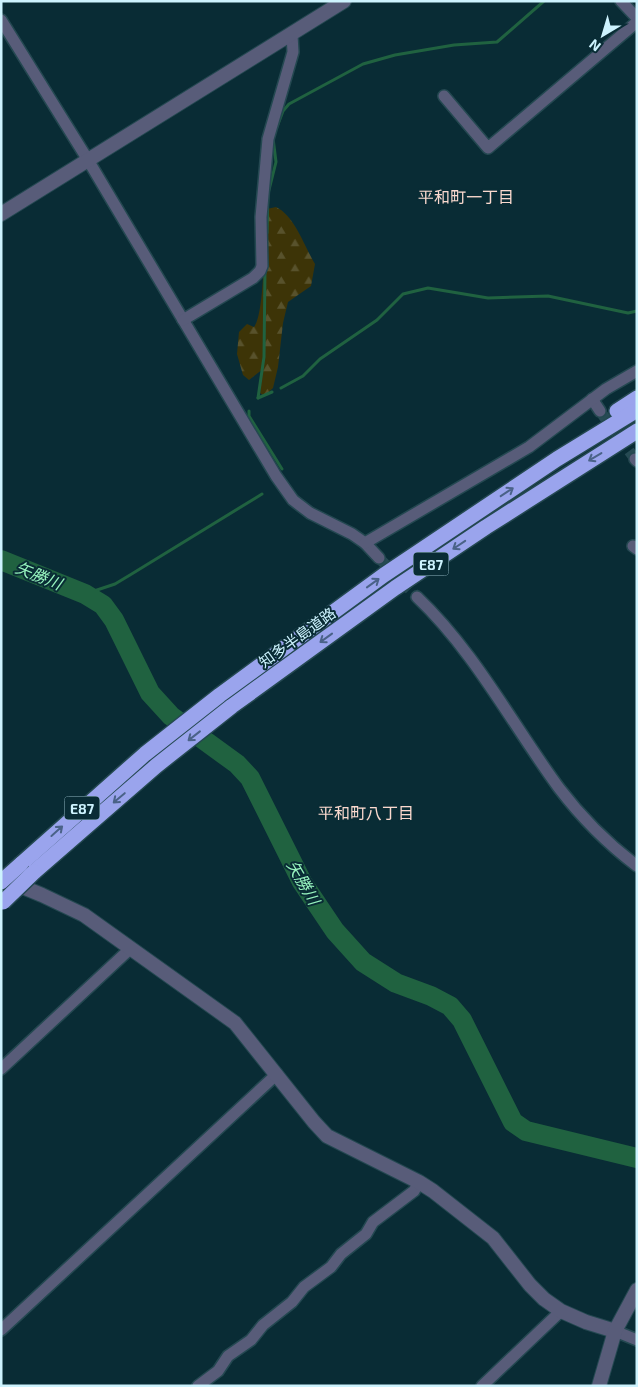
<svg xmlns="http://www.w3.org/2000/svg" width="638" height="1387" font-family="'Exo 2','Noto Sans JP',sans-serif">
	<defs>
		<pattern id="forest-firs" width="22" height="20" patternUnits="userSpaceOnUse" patternTransform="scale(1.25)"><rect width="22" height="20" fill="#3d3407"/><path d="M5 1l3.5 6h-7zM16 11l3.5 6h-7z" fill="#58522c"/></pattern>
	</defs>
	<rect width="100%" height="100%" fill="#092c35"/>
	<path fill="url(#forest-firs)" d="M276 207C295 216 304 246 315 264L311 286 288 302 283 323 278 367 273 388 264 396 260 393 263 369 249 380 243 375 237 354 239 332 247 324 254 327C265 313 264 237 265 215L267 209Z"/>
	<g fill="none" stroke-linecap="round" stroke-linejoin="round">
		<g stroke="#206240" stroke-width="3">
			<polyline points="277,127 283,111 289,104 363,64 395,55 454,45 497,42 544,1"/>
			<polyline points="267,233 268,194 276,162 273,138"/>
			<polyline points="281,388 303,376 320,359 377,320 403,294 428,288 488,298 548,296 628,313 637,311"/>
			<polyline points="258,398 264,357 265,269"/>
			<polyline points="258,398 272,392"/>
			<polyline points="249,411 249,416 282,469"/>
			<polyline points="85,594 115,584 130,575 262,494"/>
		</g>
		<polyline stroke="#206240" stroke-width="20" points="1,560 85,594 103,605 114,620 150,693 171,716 237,764 250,778 302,882 335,931 363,962 396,983 431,996 450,1006 462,1020 513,1122 526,1131 637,1158"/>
		<g stroke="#264a53" stroke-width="11" stroke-dasharray="11 5.5" stroke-linecap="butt">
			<polyline points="600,411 635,459"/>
			<polyline points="379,558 417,597"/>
		</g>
		<defs>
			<g id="minor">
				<polyline points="621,1 637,18"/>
				<polyline points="1,20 88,160 276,476 293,500 310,513 352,534 365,543 379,558"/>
				<polyline points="444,96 488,148 637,22"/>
				<polyline points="183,320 253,278 260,271 262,266 261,217 268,139 293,52 292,35"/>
				<polyline points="592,399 600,411"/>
				<polyline points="635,459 637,461"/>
				<polyline points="365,543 529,447 606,389 637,371"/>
				<polyline points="633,546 637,549"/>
				<path d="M417 597C475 652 512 724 559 788 581 817 608 844 637 866"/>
				<polyline points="1,1069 131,948"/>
				<polyline points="1,1330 277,1074"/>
				<polyline points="615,1331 637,1340"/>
				<polyline points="198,1386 218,1371 228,1356 251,1340 263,1325 292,1302 304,1287 331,1267 341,1254 366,1234 373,1222 414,1191 419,1182"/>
				<polyline points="482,1386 561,1311"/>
			</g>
			<g id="tertiary">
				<polyline points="1,214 344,1"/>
				<polyline points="1,878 42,895 84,915 235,1023 314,1122 327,1136 419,1182 433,1191 493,1238 530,1285 544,1299 561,1311 586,1322 615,1331"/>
				<polyline points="599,1386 615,1331 637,1290"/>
			</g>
			<g id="motorway">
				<polyline points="617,411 637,398"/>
				<polyline points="21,864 145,754 220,695 384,575 557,459 637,410"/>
				<polyline points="34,872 156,766 232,706 395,588 486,527 637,431"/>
			</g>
		</defs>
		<use href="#minor" stroke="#244851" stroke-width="14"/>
		<use href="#tertiary" stroke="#244851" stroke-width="16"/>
		<use href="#motorway" stroke="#244851" stroke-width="18"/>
		<use href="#minor" stroke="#585c79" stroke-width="11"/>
		<use href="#tertiary" stroke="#585c79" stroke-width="14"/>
		<use href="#motorway" stroke="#9aa4ed" stroke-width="15"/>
		<defs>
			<g id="motorway-bridge">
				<polyline points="1,882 21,864"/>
				<polyline points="3,902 34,872"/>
			</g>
		</defs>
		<use href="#motorway-bridge" stroke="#244851" stroke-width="18" stroke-linecap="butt"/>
		<use href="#motorway-bridge" stroke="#9aa4ed" stroke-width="15"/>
	</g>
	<defs><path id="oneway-shaft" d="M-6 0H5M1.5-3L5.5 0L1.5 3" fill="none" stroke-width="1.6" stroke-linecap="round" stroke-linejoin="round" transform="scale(1.25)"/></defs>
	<g stroke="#4a6288">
		<use href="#oneway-shaft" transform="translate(595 457) rotate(149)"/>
		<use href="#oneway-shaft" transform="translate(507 492) rotate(-33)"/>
		<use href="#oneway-shaft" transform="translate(459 545) rotate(146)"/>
		<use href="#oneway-shaft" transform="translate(373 583) rotate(-36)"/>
		<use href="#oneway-shaft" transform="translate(326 638) rotate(144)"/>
		<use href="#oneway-shaft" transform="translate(194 736) rotate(142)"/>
		<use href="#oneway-shaft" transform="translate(119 798) rotate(140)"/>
		<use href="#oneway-shaft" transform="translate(57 831) rotate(-42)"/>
	</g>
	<g text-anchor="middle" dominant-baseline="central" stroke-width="4" stroke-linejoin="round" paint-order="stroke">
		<g fill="#092c35" stroke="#92b7c2" stroke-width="1">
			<rect x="413.5" y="552.5" width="35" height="23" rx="4"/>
			<rect x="64.5" y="796.5" width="35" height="23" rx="4"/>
		</g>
		<g font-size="14" font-weight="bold" fill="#cdf3fe">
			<text x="431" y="564">E87</text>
			<text x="82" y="808">E87</text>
		</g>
		<g font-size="15" fill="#cdf3fe" stroke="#092c35">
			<text transform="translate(297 637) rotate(-36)">知多半島道路</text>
		</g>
		<g font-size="16" fill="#fad9ce" stroke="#092c35">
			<text x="466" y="196">平和町一丁目</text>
			<text x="366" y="812">平和町八丁目</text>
		</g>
		<g font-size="16" font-style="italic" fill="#98f5bf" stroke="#092c35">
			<text transform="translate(39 575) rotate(22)">矢勝川</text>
			<text transform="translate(304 882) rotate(60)">矢勝川</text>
		</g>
	</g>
	<rect width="638" height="1387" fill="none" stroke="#cdf3fe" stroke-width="5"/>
	<g transform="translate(603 35) rotate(218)" stroke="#092c35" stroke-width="4" paint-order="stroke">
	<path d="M0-4L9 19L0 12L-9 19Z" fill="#cdf3fe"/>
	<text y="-8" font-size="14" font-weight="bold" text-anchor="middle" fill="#cdf3fe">N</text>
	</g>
</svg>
